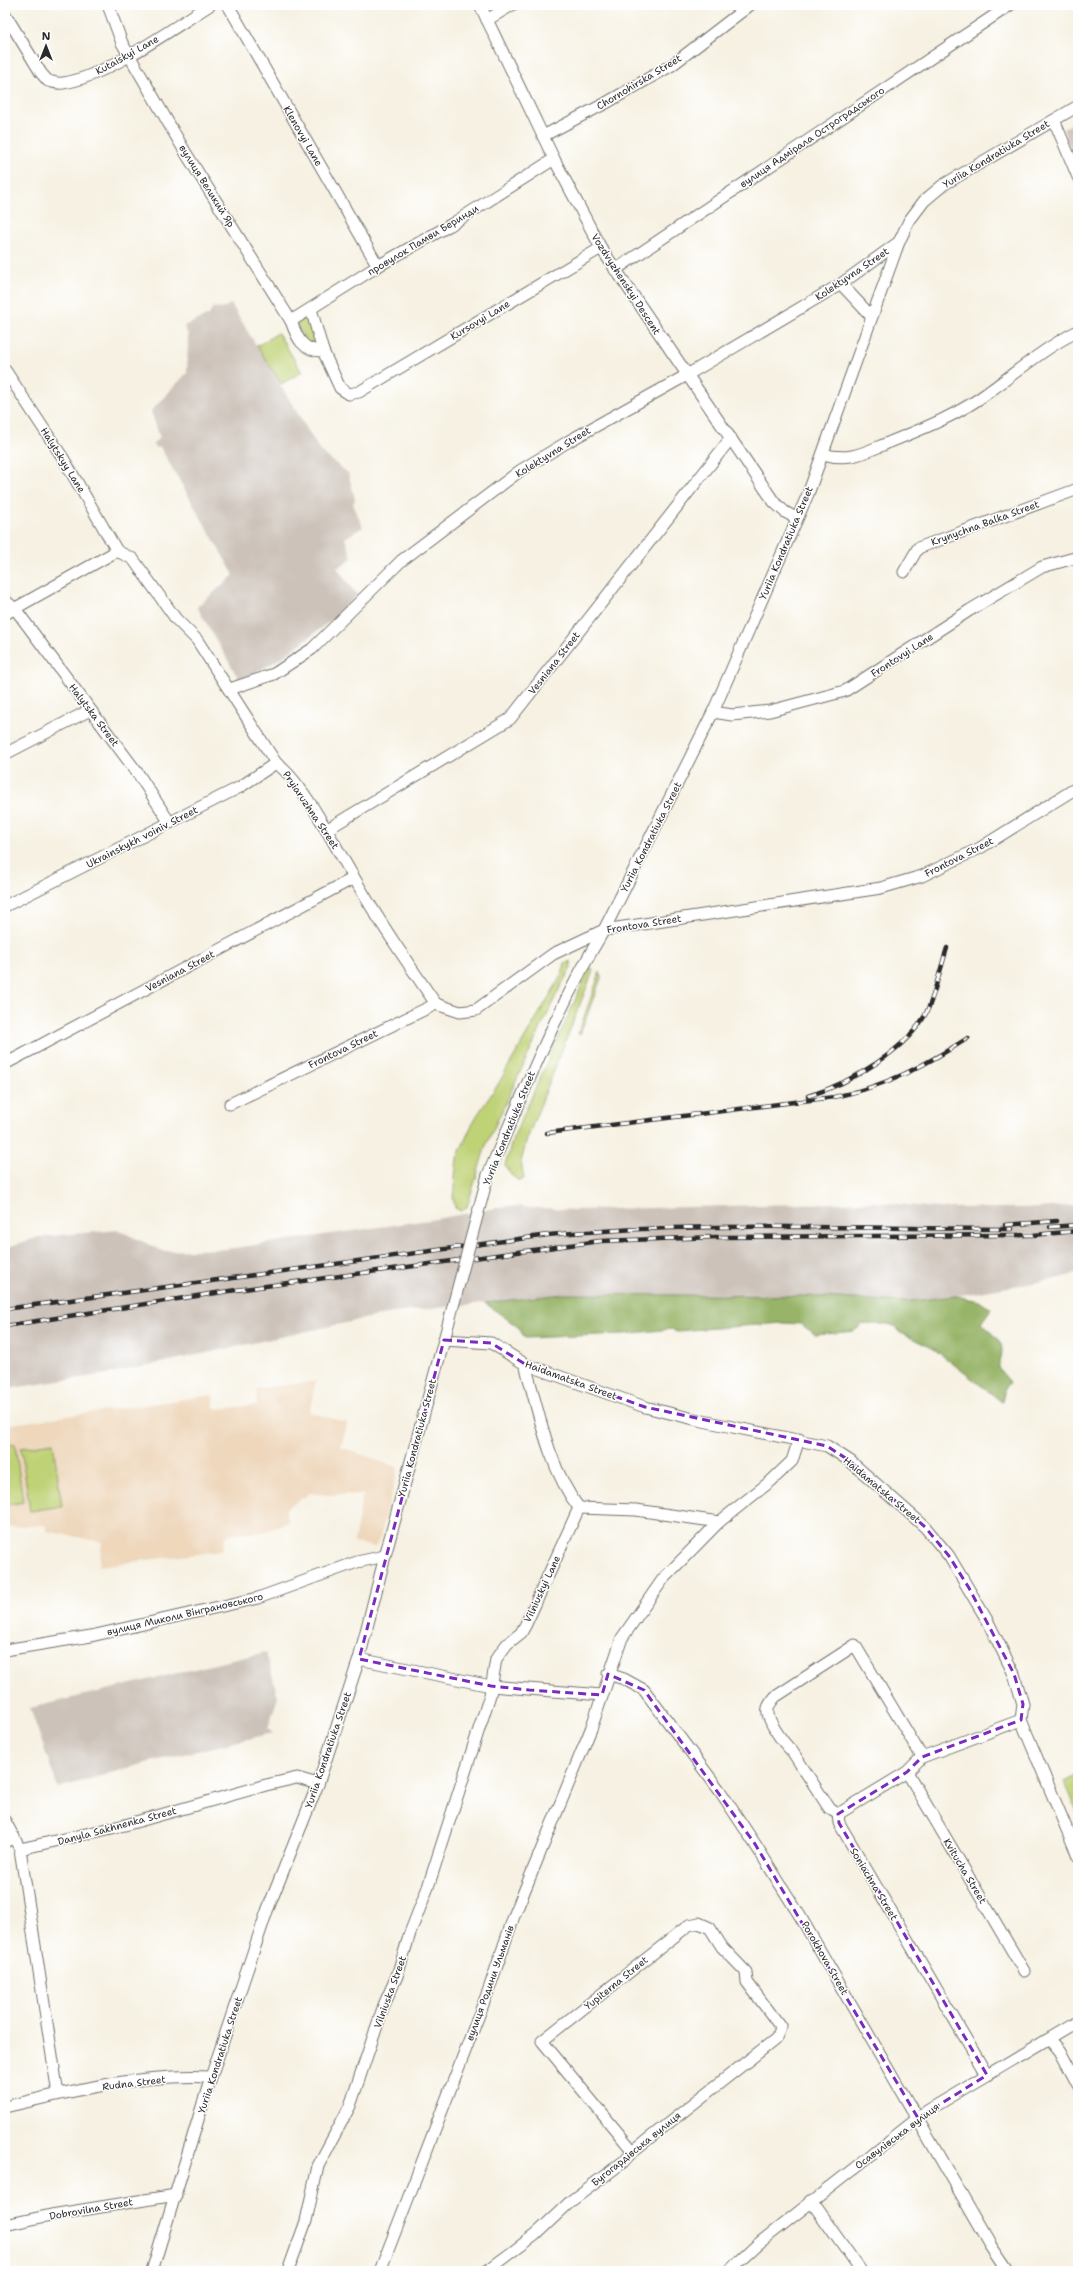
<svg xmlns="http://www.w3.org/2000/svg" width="1083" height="2276" font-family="'Shantell Sans',sans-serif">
	<rect width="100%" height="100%" fill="#fff"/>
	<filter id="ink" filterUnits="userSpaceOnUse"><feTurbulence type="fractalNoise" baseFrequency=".025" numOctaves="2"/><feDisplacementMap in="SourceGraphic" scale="8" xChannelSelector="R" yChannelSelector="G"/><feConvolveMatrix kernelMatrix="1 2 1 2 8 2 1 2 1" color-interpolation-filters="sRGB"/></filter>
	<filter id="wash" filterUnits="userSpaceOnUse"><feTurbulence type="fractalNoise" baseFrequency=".012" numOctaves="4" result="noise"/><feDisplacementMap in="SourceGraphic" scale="16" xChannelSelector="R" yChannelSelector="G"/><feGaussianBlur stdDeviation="0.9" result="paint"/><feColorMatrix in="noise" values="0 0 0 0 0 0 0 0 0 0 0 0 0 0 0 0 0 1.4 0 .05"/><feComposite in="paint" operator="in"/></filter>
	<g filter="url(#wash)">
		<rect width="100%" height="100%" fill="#f6f1e2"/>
		<polygon fill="#eed7bb" points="316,1381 309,1412 347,1423 341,1447 398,1468 380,1538 375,1547 354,1542 363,1494 329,1495 310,1493 285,1509 289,1522 264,1532 226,1535 222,1551 99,1566 102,1542 47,1531 45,1525 8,1527 8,1533 5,1533 5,1425 213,1395 214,1409 257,1405 256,1389"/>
		<g fill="#ccc2b9">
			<polygon points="1078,120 1078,168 1063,129"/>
			<polygon points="231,304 321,452 348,473 355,499 353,504 363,527 345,538 352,558 337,568 357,595 338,615 283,657 240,681 197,607 234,575 160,447 157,448 153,443 160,438 151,411 187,373 188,335 184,326 209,315 213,307 221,309"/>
			<polygon points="875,1202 938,1208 1039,1208 1078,1205 1078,1273 1056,1279 956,1296 902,1302 807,1296 563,1294 392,1313 113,1373 5,1389 5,1248 39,1237 118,1230 163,1251 226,1249 436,1219 508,1206 575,1210"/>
			<polygon points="266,1652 278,1697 268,1728 273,1733 146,1763 58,1788 30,1708"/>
		</g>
		<g fill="#bfd276" stroke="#757e50">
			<polygon points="309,318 319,345 307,345 297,324 301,319"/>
			<polygon points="278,333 302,372 281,384 257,346"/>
			<polygon points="570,961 571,968 560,987 486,1145 467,1207 461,1211 455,1208 453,1197 457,1158 474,1120 497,1086 561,976 565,964"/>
			<polygon points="590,967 592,968 593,971 527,1139 521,1162 524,1179 518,1180 511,1175 505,1165 513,1138"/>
			<polygon points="600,972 601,978 580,1034 578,1034"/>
			<polygon points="53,1443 62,1506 30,1511 21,1448"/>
			<polygon points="15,1444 23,1502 5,1505 5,1445"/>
			<polygon points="1078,1775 1078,1813 1064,1782"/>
		</g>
		<path fill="#97b467" stroke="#617049" d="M563 1294 807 1296 902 1302 956 1296 979 1301 991 1309 981 1323C1000 1340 1007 1342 998 1368L1010 1382 1005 1389 1002 1402 934 1349 899 1332 897 1327 888 1324H863L854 1331 816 1335 801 1324 783 1323 677 1331 671 1329 624 1334 525 1338 518 1327 485 1303Z"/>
	</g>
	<g filter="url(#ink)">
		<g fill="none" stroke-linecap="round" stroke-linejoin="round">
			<defs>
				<g id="minor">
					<path d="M108 5 122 43 129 55 187 155 291 321C297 338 302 351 323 351L340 388 349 394 359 392 601 248"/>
					<polyline points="228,5 378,266"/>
					<polyline points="480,5 554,159 601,248 774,502 785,512 796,518"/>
					<path d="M5 14 41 73 48 81C53 82 58 84 63 83 104 78 173 28 210 5"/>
					<polyline points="487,20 512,5"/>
					<polyline points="1054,120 1078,177"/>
					<polyline points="543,136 606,103 672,65 750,5"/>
					<polyline points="615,270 1010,5"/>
					<polyline points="841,284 871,316"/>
					<polyline points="311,309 323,351"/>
					<polyline points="291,321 378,266 452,224 554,159"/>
					<polyline points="5,370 63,458 117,551"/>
					<path d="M823 454C850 462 865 452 890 442 925 428 960 414 990 391 1019 370 1046 347 1078 331"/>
					<path d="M117 551 133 559 176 619 197 640 276 763C304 783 334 845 353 876 378 920 407 962 436 1004"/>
					<polyline points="904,572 918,548 1078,489"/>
					<polyline points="5,600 16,610 139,775 170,823"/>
					<polyline points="5,614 117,551"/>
					<polyline points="230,689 274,674 312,649 401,561 521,470 569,441 687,375 841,284 899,242"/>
					<polyline points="713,712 732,715 770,711 845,691 970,610 1042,567 1078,557"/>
					<polyline points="5,754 90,710"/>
					<polyline points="326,830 510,719 731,438"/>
					<polyline points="5,906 240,787 276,763"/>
					<polyline points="5,1064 354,878"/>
					<polyline points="230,1104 436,1004 460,1012 476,1010 553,954 604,930 881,888 922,876 980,848 1078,787"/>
					<path d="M488 1175C524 1092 557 1008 604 930L713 712 808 494 899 242 909 221 924 201 943 185 1078 106"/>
					<polyline points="579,1508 636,1510 719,1522"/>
					<polyline points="5,1650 91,1636 258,1598 357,1562 385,1556"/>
					<polyline points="359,1659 491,1686 602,1695"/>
					<polyline points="608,1674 624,1679 644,1690 720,1791 755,1844 800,1916 991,2246 1008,2271"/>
					<path d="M922 1757 855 1645 775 1697C773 1700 769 1704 768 1708 765 1719 784 1744 792 1751L829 1808 838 1814 839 1823 987 2075"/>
					<polyline points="907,1772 1024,1971"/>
					<polyline points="838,1814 907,1772 922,1757 1021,1720"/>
					<polyline points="5,1821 20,1849 58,2094"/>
					<polyline points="5,1842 14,1837"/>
					<polyline points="20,1849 125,1825 266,1785 297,1778 318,1784"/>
					<polyline points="1050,2039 1060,2051 1078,2085"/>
					<path d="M5 2107C70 2091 144 2073 211 2077"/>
					<polyline points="811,2201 861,2271"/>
					<polyline points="5,2225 51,2215 176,2195"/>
					<polyline points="152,2271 211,2077 267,1911 318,1784 359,1659 385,1556 444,1340 491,1343 525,1364 645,1407 698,1420 827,1446 850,1461 925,1527 949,1556 987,1620 1014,1674 1023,1704 1021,1720 1078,1856"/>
					<path d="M288 2271 306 2221 318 2166 350 2106 384 2005 397 1976 410 1933 428 1887 490 1695 496 1659 507 1644 521 1633 526 1624 579 1508C549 1469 538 1410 525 1364"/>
					<polyline points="380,2271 489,1989 514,1916 591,1729 622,1638 663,1579 719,1522 771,1481 792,1461 799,1439"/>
					<polyline points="487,2271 535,2235 571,2201 623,2162 633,2151 777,2038 780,2026 747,1982 746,1972 722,1947 710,1928 699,1923 689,1925 542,2041 633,2151"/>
					<polyline points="729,2271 758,2244 927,2111 1078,2021"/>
				</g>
			</defs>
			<use href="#minor" stroke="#72706b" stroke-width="13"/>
			<use href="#minor" stroke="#fff" stroke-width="11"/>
			<defs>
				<g id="rail">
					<path d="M808 1096C849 1084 912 1048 929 1007 936 988 941 967 947 948"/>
					<path d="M547 1133 834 1097C887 1086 922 1067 968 1038"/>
					<polyline points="1005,1225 1057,1221"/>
					<polyline points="1050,1227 1078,1225"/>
					<path d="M5 1309 548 1235C702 1221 858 1229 1012 1229"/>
					<polyline points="5,1326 229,1291 600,1241 717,1237 1033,1235 1078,1231"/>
				</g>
			</defs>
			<use href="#rail" stroke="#2b2b2b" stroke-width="4.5"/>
			<use href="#rail" stroke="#fff" stroke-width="3" stroke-dasharray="9" stroke-linecap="butt"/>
			<defs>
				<polyline id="minor-bridge" points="444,1340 488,1175"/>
			</defs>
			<use href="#minor-bridge" stroke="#72706b" stroke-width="13" stroke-linecap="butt"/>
			<use href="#minor-bridge" stroke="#fff" stroke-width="11"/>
		</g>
	</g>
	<path fill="none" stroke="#7b2cbf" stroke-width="3" stroke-dasharray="8 5" stroke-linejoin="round" d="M444 1340 491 1343 525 1364 645 1407 827 1446 850 1461 925 1527 949 1556 969 1588 1014 1674 1023 1704 1021 1720 922 1757 907 1772 838 1814 839 1823 987 2075 918 2118 755 1844 644 1690 608 1674 602 1695 529 1690 491 1686 359 1659Z"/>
	<g text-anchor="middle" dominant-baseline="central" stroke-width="3" stroke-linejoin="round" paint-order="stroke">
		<g font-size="10" fill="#2b2b2b" stroke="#fff">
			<text transform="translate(127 55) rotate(-29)">Kutaiskyi Lane</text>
			<text transform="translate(639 82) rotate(-31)">Chornohirska Street</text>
			<text transform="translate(303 136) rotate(60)">Klenovyi Lane</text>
			<text transform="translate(812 137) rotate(-34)">вулиця Адмірала Остроградського</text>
			<text transform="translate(996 154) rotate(-31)">Yuriia Kondratiuka Street</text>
			<text transform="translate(207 186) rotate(58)">вулиця Великий Яр</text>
			<text transform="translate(423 240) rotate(-31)">провулок Памви Беринди</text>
			<text transform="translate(852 274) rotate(-34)">Kolektyvna Street</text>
			<text transform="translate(626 284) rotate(57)">Vozdvyzhenskyi Descent</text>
			<text transform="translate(480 320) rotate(-31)">Kursovyi Lane</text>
			<text transform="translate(553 452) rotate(-32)">Kolektyvna Street</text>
			<text transform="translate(63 460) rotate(58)">Halytskyy Lane</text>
			<text transform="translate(985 523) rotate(-20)">Krynychna Balka Street</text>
			<text transform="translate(786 543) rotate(-67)">Yuriia Kondratiuka Street</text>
			<text transform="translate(902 655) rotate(-33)">Frontovyi Lane</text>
			<text transform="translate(554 663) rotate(-52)">Vesniana Street</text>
			<text transform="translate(94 715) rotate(53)">Halytska Street</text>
			<text transform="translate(311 810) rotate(56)">Pryiaruzhna Street</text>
			<text transform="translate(142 837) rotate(-27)">Ukrainskykh voiniv Street</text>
			<text transform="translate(651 837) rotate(-63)">Yuriia Kondratiuka Street</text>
			<text transform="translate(959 857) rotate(-27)">Frontova Street</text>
			<text transform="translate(644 924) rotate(-9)">Frontova Street</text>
			<text transform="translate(180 971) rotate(-28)">Vesniana Street</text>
			<text transform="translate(343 1049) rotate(-26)">Frontova Street</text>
			<text transform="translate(509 1128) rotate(-68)">Yuriia Kondratiuka Street</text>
			<text transform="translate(571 1380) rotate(20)">Haidamatska Street</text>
			<text transform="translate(417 1438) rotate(-75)">Yuriia Kondratiuka Street</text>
			<text transform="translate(882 1490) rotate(40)">Haidamatska Street</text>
			<text transform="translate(542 1589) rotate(-65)">Vilniuskyi Lane</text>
			<text transform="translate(185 1614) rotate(-13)">вулиця Миколи Вінграновського</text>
			<text transform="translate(328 1750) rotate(-71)">Yuriia Kondratiuka Street</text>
			<text transform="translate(117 1826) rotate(-15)">Danyla Sakhnenka Street</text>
			<text transform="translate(965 1871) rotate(59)">Kvitucha Street</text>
			<text transform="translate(874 1884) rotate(59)">Soniachna Street</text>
			<text transform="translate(825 1958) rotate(60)">Porokhova Street</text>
			<text transform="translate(490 1983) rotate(-70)">вулиця Родини Ульманів</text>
			<text transform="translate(616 1983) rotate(-39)">Yupiterna Street</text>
			<text transform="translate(390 1992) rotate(-70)">Vilniuska Street</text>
			<text transform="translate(220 2055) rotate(-72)">Yuriia Kondratiuka Street</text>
			<text transform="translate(134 2083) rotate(-7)">Rudna Street</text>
			<text transform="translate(897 2136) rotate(-37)">Осавулівська вулиця</text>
			<text transform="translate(636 2149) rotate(-39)">Бугогардівська вулиця</text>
			<text transform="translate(91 2209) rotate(-10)">Dobrovilna Street</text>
		</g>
	</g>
	<rect width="1083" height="2276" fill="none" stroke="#fff" stroke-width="20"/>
	<g transform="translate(46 46)" stroke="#ffffff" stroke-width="3" paint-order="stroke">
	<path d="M0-3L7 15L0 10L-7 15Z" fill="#2b2b2b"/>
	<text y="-6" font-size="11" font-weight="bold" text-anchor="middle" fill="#2b2b2b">N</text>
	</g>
</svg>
